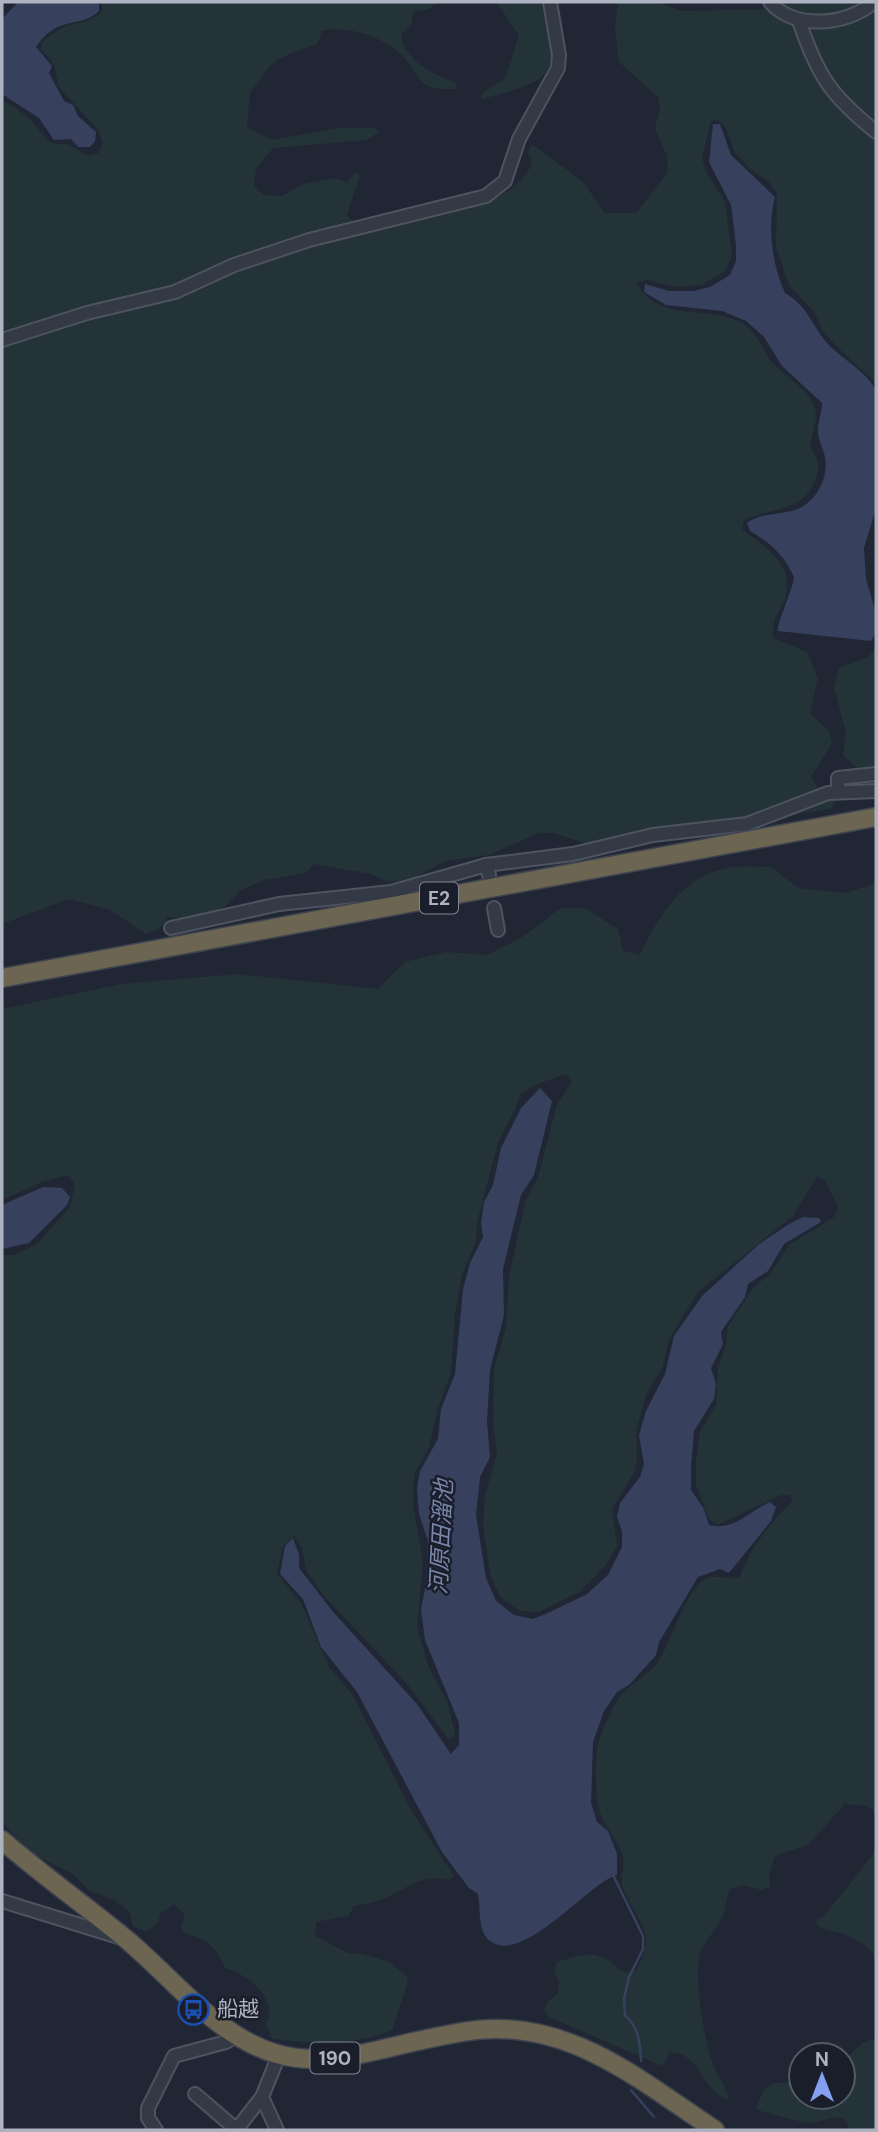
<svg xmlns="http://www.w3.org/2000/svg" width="878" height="2132" font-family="'DM Sans','Noto Sans JP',sans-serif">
	<rect width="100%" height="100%" fill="#212635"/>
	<g fill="#243337">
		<path d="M102 2H438L429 9 413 12 412 23 401 35C404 60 433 75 455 82L458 89C411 91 425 75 398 52 378 35 347 26 322 31L318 43C305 49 288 53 276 61 264 69 262 82 250 91L247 127 272 140 338 128H375L379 132 367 140 273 148 256 169 254 185 263 195 282 196 304 184 335 178 347 182 355 172 360 175 347 215 353 222 482 190 495 198C510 193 525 178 532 164L528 152 532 144 583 182 605 213H636L668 172 667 156 655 128 660 109 658 97 619 62 615 27 618 2H658L681 11 767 9 786 22 806 26 876 6V383L837 347 822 330 815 313 789 285 776 247 777 194 769 182 749 168 734 151 727 130 718 120 711 121 702 157 706 172 725 202 732 256 725 271 702 285 676 287 646 280 637 283C655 321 704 306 738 321 756 329 761 348 772 362 785 378 815 392 816 415 816 425 811 437 810 447 819 459 821 469 814 483 802 512 770 508 744 520L742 529C763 546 796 564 785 597 779 618 773 611 773 638L807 652 818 678 810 714 829 731 832 744 811 776 819 790 837 799 831 809 800 813 774 823 759 818H734L632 833 601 842 584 843 554 833H539L489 855 445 861 411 880 387 882 371 874 313 864 306 873 265 880 241 890 224 907 195 919 168 917 160 928 146 934 110 910 69 899 2 924V100C11 106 23 112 31 120 43 133 47 147 68 144L88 156 99 153 103 143 98 130 59 87 54 65 41 49 42 42C50 36 58 29 66 26 80 22 90 22 102 12Z"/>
		<path d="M496 2H546C557 77 557 79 482 99L481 94 505 78 519 35Z"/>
		<path d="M780 2H865C842 12 800 24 780 2Z"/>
		<polygon points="876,648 876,768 858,769 843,755 846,733 834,687 839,668 868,657"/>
		<path d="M771 867 798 888 846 893 876 883V1813L867 1806 845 1804 809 1844 775 1856 769 1874 770 1886 762 1890 742 1885 729 1889C727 1898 726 1908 723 1916 717 1929 705 1940 700 1953 693 1975 705 2051 716 2071 722 2082 726 2087 729 2100 702 2093 702 2053 670 2052L662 2066 549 2017 544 2010 547 2002 558 1993 559 1981 554 1972 557 1962C591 1951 597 1950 625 1973L637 1970C657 1926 639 1927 623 1888 619 1878 625 1867 623 1857 619 1843 613 1836 605 1824 594 1807 594 1761 599 1741 603 1728 614 1703 623 1693 634 1681 648 1676 658 1662 671 1643 686 1589 705 1579 716 1573 728 1581 740 1577 747 1553 774 1517 793 1501L790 1495H781L717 1525 709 1519 696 1485V1460L700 1432 716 1405 718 1367 726 1345 728 1326 754 1287 771 1273 789 1245 834 1217 838 1207 825 1180 817 1177 793 1216 698 1292 669 1340 662 1369 647 1392 636 1431 637 1458 634 1473 612 1509 617 1546 605 1566 581 1591 539 1612 520 1611 500 1597 490 1573 483 1524 485 1496 497 1454 493 1423 494 1368 506 1328 509 1276 526 1199 538 1178 557 1104 572 1082 566 1074 537 1084 520 1094 515 1110 498 1142 477 1223 476 1242 462 1275 455 1314 451 1373 439 1405 429 1447 414 1475 413 1505 423 1561 417 1627 429 1668 447 1701 455 1734 449 1740 408 1685 324 1596 306 1570 302 1548 294 1536 283 1546 277 1574 301 1603 329 1667 352 1694 411 1810 454 1876 449 1880C421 1873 406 1890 381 1900 373 1903 363 1904 354 1906L348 1916 316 1922 315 1936 348 1953 363 1954 391 1963 408 1978C406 1996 396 2011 393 2030 352 2046 315 2044 272 2039L266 2024C279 1999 247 1974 225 1968 215 1946 208 1939 184 1933L181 1927 185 1915 174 1904 160 1914 158 1923 146 1932 133 1926 129 1911 114 1900 90 1891 73 1874 31 1853 2 1822V1255H14L37 1244 70 1207 75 1184 69 1175 42 1182 2 1200V1009L121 984 237 974 378 989 405 962 446 952 487 955 521 938 561 908H585L618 929 623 951 640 955C658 917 681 877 727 868 741 865 757 867 771 867Z"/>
		<path d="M876 1851V1956C867 1947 859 1940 847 1935 835 1930 823 1933 815 1922L825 1915Z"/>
		<path d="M872 2039 876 2041V2130H851L843 2118C830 2116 823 2122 810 2123 804 2123 762 2112 756 2109L763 2090 775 2083 801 2082V2097H843C843 2070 843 2050 872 2039Z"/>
	</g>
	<g fill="#37415d">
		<path d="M18 2H99V11C78 30 58 14 36 47L52 66 49 73 64 101 73 105 78 116 96 132 95 141 90 147H78L71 139 54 140 39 118 2 94V19Z"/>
		<path d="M713 124H720L731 155 775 197C767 227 772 265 785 293 810 308 810 324 828 344 843 360 865 370 876 390V508L864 548 866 579 876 613V632L871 641 778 631C777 622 792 592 794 577 784 555 771 543 750 531L747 523C760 513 779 515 795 510 815 503 829 479 825 457 823 448 818 440 818 430 818 422 822 412 822 403L782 366 764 337 746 321 722 311 666 305 644 292 645 284 669 291H693L710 287 730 275 736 261V245L731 205 709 162Z"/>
		<path d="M540 1088 552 1101 534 1175 521 1195 503 1269 504 1315 490 1370 487 1422 490 1457 480 1477 476 1515 486 1578 496 1601 514 1615 533 1619 550 1612 587 1594 608 1575 622 1547V1531L617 1517 620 1503 640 1477 644 1464 639 1435 646 1411 665 1374 674 1336 702 1296 758 1245 789 1224 803 1217 819 1218 821 1222 784 1244 768 1271 748 1284 745 1297 721 1332 723 1344 711 1368 716 1384 714 1399 694 1431 691 1467V1490L704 1509 709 1525C734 1531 748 1512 770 1502L776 1507 771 1521 729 1573 720 1569 698 1577 659 1642 656 1655 630 1684 617 1692 604 1711 593 1742 591 1803 597 1822 608 1831 617 1854V1875C588 1883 521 1968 489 1940 477 1930 481 1907 478 1894L469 1888 442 1852 357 1692 321 1647 303 1599 280 1574 285 1546 293 1538 299 1555V1568L334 1613 417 1704 451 1754 459 1745V1723L425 1640 421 1609 426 1585 428 1541 419 1514 417 1488 420 1471 438 1439 441 1409 455 1374 463 1289 470 1263 483 1237 481 1223 484 1202 493 1185 501 1148 521 1108Z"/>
		<polygon points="43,1187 62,1188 70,1197 67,1205 29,1243 2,1249 2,1205"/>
	</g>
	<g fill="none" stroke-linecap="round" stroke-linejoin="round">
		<g stroke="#37415d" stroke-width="2.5">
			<path d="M613 1875 643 1936V1949L629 1977 624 1999 625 2015C639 2028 640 2043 641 2061"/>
			<polyline points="631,2090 654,2117"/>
		</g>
		<defs>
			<g id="minor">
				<path d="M770 2C793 30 847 26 874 2"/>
				<path d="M799 21C818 76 830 95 876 132"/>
				<polyline points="2,340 87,313 175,292 234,265 309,240 486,196 505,181 519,139 558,68 559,55 550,2"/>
				<polyline points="838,792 838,778 876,774"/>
				<polyline points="486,865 573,854 653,835 747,824 828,793 876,791"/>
				<polyline points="494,908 498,930"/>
				<polyline points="171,928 279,904 391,892 486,865 489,875"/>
				<polyline points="2,1901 122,1938"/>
				<polyline points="195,2094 237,2130"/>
				<polyline points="156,2130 148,2118 148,2108 174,2056 226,2042 236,2036"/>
				<polyline points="236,2130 262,2097"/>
				<polyline points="277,2130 262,2097 279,2055"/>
			</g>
			<g id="highway">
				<polyline points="2,978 876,817"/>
				<path d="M2 1840C42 1875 85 1905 126 1939 173 1978 217 2037 277 2054 322 2067 369 2052 413 2042 441 2036 469 2029 497 2029 582 2029 648 2086 715 2130"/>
			</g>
		</defs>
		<use href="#minor" stroke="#4e5360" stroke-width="16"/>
		<use href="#highway" stroke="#3e4350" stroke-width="21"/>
		<use href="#minor" stroke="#343946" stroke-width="12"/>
		<use href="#highway" stroke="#6b6551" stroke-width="18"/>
	</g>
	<defs>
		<symbol id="bus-ring" viewBox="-11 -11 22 22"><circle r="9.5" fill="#1a1e2a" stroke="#1a4fb4" stroke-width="1.5"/><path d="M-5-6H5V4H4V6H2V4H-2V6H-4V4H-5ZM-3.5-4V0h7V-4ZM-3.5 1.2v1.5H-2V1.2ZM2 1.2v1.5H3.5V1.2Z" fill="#1a4fb4"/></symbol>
	</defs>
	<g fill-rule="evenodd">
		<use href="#bus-ring" x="176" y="1992" width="35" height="35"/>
	</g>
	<g text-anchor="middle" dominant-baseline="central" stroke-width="5" stroke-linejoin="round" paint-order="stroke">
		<g fill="#1a1e2a" stroke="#828694" stroke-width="2">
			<rect x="420" y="882.5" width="38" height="31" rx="5"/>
			<rect x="310.5" y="2042.5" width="49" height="31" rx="5"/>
		</g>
		<g font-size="19" font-weight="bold" fill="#aeb3c2">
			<text x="439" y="898">E2</text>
			<text x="335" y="2058">190</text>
		</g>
		<g font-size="21" fill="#aeb3c2" stroke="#1a1e2a" text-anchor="start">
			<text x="217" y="2009">船越</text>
		</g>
		<g font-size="23" font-style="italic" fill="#7886aa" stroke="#1a1e2a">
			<text transform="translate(441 1537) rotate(-87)">河原田溜池</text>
		</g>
	</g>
	<rect width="878" height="2132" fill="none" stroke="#aeb3c2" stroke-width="7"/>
	<g transform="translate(822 2076)"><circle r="33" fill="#1a1e2a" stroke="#555a67" stroke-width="2"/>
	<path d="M0-5L12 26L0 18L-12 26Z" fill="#859ff0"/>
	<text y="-10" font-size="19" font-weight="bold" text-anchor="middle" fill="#aeb3c2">N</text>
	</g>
</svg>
